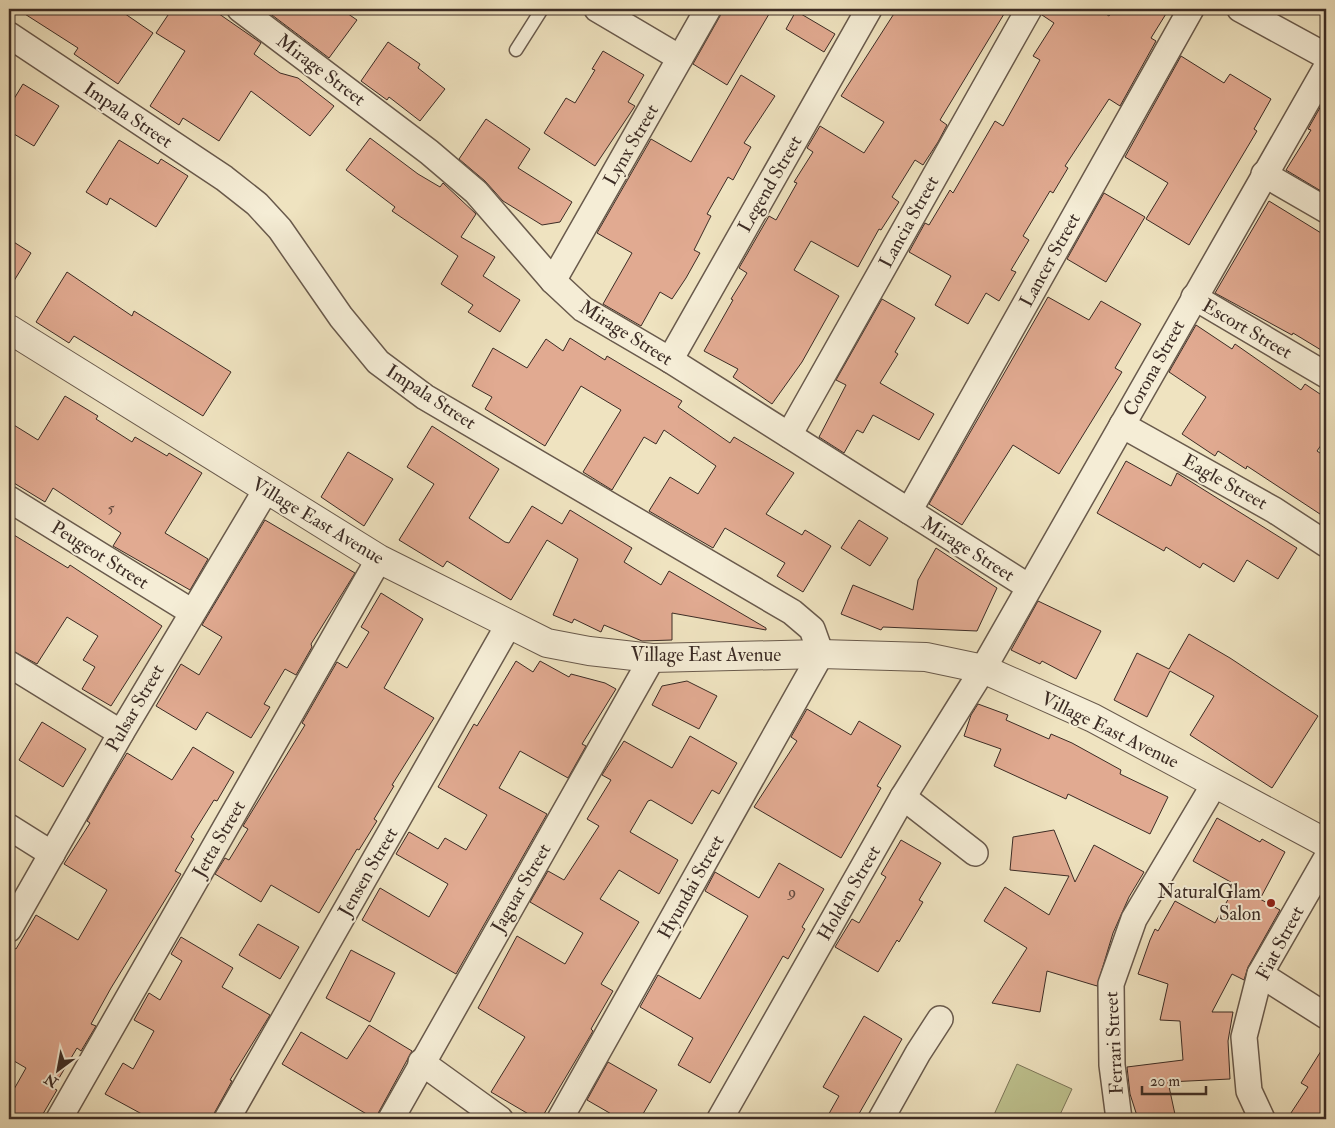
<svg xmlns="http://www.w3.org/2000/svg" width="1335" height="1128" font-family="'IM FELL Double Pica',serif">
	<rect width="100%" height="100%" fill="#efe3c0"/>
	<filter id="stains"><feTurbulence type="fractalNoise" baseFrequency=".004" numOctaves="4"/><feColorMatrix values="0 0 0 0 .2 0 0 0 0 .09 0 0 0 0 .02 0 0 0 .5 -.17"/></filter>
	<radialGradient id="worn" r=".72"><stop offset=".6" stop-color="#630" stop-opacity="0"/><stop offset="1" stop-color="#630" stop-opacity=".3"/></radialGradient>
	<polygon fill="#bec28f" stroke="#7d775a" points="1017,1064 1072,1089 1058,1119 992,1119"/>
	<g fill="#e1aa91" stroke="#3c2c25">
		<polygon points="17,9 118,9 153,33 118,84 74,54 78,48"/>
		<polygon points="172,9 212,9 261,43 254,54 280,73 298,78 334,106 310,136 251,91 219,141 183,118 179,125 150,106 185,51 156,33"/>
		<polygon points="264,9 341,9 357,20 329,58"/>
		<polygon points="722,9 772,9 727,85 693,64 720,16"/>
		<polygon points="897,9 1007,9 940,120 947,125 938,142 923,165 915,160 892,197 899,202 881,230 879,229 858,267 811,241 794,270 839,296 802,362 772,404 733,377 738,369 704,351 733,300 731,299 747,273 739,268 769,216 776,220 797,183 794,182 813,152 807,148 820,126 864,153 884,122 841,96"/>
		<polygon points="1043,9 1098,9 1109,16 1114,9 1169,9 1151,38 1156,41 1120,106 1109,99 1065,166 1068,168 1053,193 1050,191 1023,236 1029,240 1011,270 1016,272 999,301 986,293 968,324 935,305 951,276 909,252 925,223 929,225 950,190 953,193 995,121 1003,126 1040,60 1033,56 1054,23 1042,15"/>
		<polygon points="796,11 835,34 824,52 786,29"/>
		<polygon points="388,42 420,64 418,68 445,89 420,121 389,97 387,100 361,81"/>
		<polygon points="603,51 644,75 628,102 635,106 595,166 544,133 566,98 575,103 595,70 592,69"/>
		<polygon points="1181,56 1224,83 1230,74 1271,99 1254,129 1257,131 1189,245 1146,219 1168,183 1125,157"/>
		<polygon points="741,75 775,96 744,143 751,147 733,180 728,177 707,214 711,216 694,250 700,253 686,278 672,299 660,292 641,326 603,304 632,253 597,233 651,139 691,162"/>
		<polygon points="23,84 59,106 34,146 9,131 9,107"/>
		<polygon points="1326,97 1326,194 1286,170 1311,130 1308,129"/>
		<polygon points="486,119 530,149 518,168 572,202 560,222 542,225 503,201 485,181 459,159"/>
		<polygon points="370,138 418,174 440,187 443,183 476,214 461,237 495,257 483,276 520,300 500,332 468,312 473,305 441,284 458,256 392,211 395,207 346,170"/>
		<polygon points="119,140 158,164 161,159 188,176 156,227 110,198 107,205 86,192"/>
		<polygon points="1104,193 1145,217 1106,282 1067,259"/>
		<polygon points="1269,201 1326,236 1326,353 1293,333 1292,335 1215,293"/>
		<polygon points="9,239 31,253 9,289"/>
		<polygon points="67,272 132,316 134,311 231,372 203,416 74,336 69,343 36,322"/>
		<polygon points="1048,297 1089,320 1101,301 1141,324 1115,368 1122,372 1059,474 1013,445 962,525 929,504"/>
		<polygon points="882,299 915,318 895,352 898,354 880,383 934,414 919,440 873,415 863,433 857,430 844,453 819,437 846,385 836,380"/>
		<polygon points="1196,325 1232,349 1235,344 1301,390 1305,384 1326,398 1326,438 1317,451 1326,457 1326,518 1247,466 1246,469 1218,451 1215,456 1182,434 1206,397 1169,372"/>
		<polygon points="570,338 605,360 607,356 682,401 678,407 730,443 734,437 794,473 766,514 802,535 805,530 831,546 803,592 777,576 785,563 725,528 713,548 649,511 670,477 698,494 716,466 664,430 656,444 644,437 612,490 583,472 621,410 581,386 545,446 485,409 492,397 472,386 493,348 527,368 546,339 563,351"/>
		<polygon points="65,396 98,416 96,419 132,442 135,437 167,456 169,453 202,473 165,533 208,559 190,590 113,546 121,533 53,488 45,502 9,480 9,422 38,440"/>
		<polygon points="432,426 499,469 469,518 505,542 509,543 532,506 562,524 570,510 632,548 624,562 661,585 669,571 766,628 766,630 672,613 672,640 642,641 604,625 601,632 574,619 572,623 553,615 578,559 547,540 511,600 447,561 443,567 422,554 399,540 434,484 407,467"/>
		<polygon points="348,452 393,479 364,526 321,497"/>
		<polygon points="1126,461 1171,486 1177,473 1297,548 1278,579 1247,560 1234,582 1203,563 1200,568 1166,547 1164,551 1097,513"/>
		<polygon points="265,520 355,573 311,644 312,647 296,675 285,669 264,704 270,707 251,738 207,712 196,730 156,706 181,664 199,675 222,637 202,625"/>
		<polygon points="859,520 888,538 870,566 841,548"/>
		<polygon points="9,532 68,568 70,565 162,626 111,706 82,689 95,667 83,660 98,636 67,617 37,664 9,649"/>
		<polygon points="936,548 997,588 977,631 883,627 881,630 841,614 853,585 913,610 918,580"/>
		<polygon points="381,593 423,619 384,688 434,718 392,785 394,786 374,819 377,821 359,850 357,849 319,913 271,885 261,902 215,874 225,858 229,860 248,829 243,826 305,725 302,723 337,662 347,668 369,632 361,627"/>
		<polygon points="1038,601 1101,631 1076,679 1042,661 1040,664 1011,650"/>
		<polygon points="1189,634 1230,658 1318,716 1272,788 1190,735 1214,696 1170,671 1147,717 1114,700 1137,653 1169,669"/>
		<polygon points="516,661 533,672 540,661 569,677 571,674 605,683 616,689 582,744 586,746 568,778 520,751 499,788 547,814 456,974 362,920 380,888 429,917 448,884 396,854 409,832 438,849 445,838 466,850 487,815 438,787 474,724 477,726"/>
		<polygon points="687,681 717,696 699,729 652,705 662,686"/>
		<polygon points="978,704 1008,715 1006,720 1049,739 1051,734 1072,743 1121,770 1120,774 1168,797 1150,834 1068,794 1066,799 994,766 1001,749 964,736 971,715"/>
		<polygon points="807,709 851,735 859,721 901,746 877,786 881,788 841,858 754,807 797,741 791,737"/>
		<polygon points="42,722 86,749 63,787 19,760"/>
		<polygon points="690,736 737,763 719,794 712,790 692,824 651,800 648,801 630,832 678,860 659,894 619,870 600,899 639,922 601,984 613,991 591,1029 593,1031 541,1119 537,1119 491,1092 525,1037 478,1008 517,936 565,964 583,933 530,902 548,871 564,880 599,826 587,819 611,780 602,775 624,741 672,768"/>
		<polygon points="193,747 234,772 217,801 214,800 191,837 194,839 175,871 181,874 111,988 91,1024 96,1026 81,1051 77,1048 53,1088 57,1090 40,1119 9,1119 9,1098 26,1068 9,1058 9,945 16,949 36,915 78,940 107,890 64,864 90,823 87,821 110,781 127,753 172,780"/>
		<polygon points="1217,818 1260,842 1262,839 1285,852 1260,899 1280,910 1248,967 1244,980 1232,974 1212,1012 1233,1012 1228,1041 1230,1079 1168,1082 1176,1119 1138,1119 1130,1094 1127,1067 1183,1060 1180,1021 1160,1020 1168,984 1138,974 1150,940 1155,929 1158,931 1175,901 1215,923 1236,885 1193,861"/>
		<polygon points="1054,830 1075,882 1094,845 1144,872 1129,897 1113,933 1097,986 1047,971 1040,1012 992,1003 1027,948 984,921 1005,887 1049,915 1069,876 1010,870 1013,837"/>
		<polygon points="901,840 941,863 919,900 923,902 899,942 897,940 878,972 835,947 852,919 859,923 886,877 881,874"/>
		<polygon points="779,863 824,889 802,927 805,929 788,959 783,956 710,1083 678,1065 693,1038 640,1007 658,975 700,999 748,916 705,891 715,872 759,898"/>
		<polygon points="258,924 299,947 280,979 239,955"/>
		<polygon points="181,937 233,968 222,987 270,1015 230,1080 232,1081 211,1119 151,1119 105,1094 123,1063 133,1069 154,1031 134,1020 149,993 160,1000 182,961 171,954"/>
		<polygon points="351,950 395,973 370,1022 326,998"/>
		<polygon points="864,1016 902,1039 856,1119 826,1119 839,1096 823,1087"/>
		<polygon points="369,1025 412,1051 375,1119 282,1064 301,1032 347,1059"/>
		<polygon points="1326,1043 1326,1119 1287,1119 1308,1087 1301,1083"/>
		<polygon points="608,1062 657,1090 640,1119 620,1119 587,1100"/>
	</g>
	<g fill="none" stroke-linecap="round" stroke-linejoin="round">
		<defs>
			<polyline id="service" points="516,50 542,9"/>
			<g id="minor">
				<polyline points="240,9 429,152 476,192 553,281 583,309 670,360 1029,587"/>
				<polyline points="597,9 680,58"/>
				<polyline points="1240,9 1326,56"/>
				<polyline points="9,35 224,178 257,204 280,229 341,317 378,362 425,397 792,612 812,629 821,654 560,1119"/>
				<polyline points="1264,174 1326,210"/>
				<polyline points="553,281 708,9"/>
				<polyline points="1194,297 1326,375"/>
				<polyline points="670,360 869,9"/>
				<polyline points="1122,425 1274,510 1326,544"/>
				<polyline points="789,435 1029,9"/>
				<polyline points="9,499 192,612"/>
				<polyline points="909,511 1191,9"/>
				<polyline points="9,664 121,733"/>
				<polyline points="903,797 975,853"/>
				<polyline points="9,827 52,854"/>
				<polyline points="9,929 121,733 266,490"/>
				<polyline points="1260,974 1326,1016"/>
				<polyline points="421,1062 500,1119"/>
				<polyline points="59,1119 379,559"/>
				<polyline points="227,1119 509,624"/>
				<polyline points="391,1119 652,658"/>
				<polyline points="720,1119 903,797 983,669 1326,68"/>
				<polyline points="881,1119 918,1053 940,1019"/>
				<polyline points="1119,1119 1112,1065 1111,984 1134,919 1215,783"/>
				<polyline points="1262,1119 1249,1091 1244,1037 1260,974 1326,859"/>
			</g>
			<polyline id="tertiary" points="9,329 379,559 547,643 589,651 652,658 821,654 926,657 983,669 1093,718 1326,843"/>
		</defs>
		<use href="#service" stroke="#695a4c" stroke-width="15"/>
		<use href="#minor" stroke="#695a4c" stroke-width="28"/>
		<use href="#tertiary" stroke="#695a4c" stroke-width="30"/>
		<use href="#service" stroke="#f5edd6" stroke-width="12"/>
		<use href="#minor" stroke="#f5edd6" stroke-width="25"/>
		<use href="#tertiary" stroke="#f5edd6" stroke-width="28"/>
	</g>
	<circle fill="#8f2418" stroke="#f5edd6" stroke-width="2" cx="1271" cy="903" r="5"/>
	<g text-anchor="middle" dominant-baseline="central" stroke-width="4" stroke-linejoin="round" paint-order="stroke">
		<g font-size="16" fill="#654c40">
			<text x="111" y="508">5</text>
			<text x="792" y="892">9</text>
		</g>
		<g font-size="19" fill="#3c2c25" stroke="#f5edd6">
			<text transform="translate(321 70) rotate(37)">Mirage Street</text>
			<text transform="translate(128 115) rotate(34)">Impala Street</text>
			<text transform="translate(631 145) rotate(-60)">Lynx Street</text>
			<text transform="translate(770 184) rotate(-60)">Legend Street</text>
			<text transform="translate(909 222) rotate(-61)">Lancia Street</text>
			<text transform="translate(1050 260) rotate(-61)">Lancer Street</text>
			<text transform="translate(1247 329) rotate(30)">Escort Street</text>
			<text transform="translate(626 333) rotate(32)">Mirage Street</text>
			<text transform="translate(1154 368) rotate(-61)">Corona Street</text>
			<text transform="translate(431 397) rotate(33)">Impala Street</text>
			<text transform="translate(1225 482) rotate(29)">Eagle Street</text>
			<text transform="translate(318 521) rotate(31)">Village East Avenue</text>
			<text transform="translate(968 549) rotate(32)">Mirage Street</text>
			<text transform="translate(100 555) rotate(32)">Peugeot Street</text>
			<text x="706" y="655">Village East Avenue</text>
			<text transform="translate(135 708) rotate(-60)">Pulsar Street</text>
			<text transform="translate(1110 730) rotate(26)">Village East Avenue</text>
			<text transform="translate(219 839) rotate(-60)">Jetta Street</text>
			<text transform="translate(368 872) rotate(-60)">Jensen Street</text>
			<text transform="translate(691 887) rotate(-61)">Hyundai Street</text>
			<text transform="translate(521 888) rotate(-60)">Jaguar Street</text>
			<text transform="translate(849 893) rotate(-60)">Holden Street</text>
			<text transform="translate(1280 943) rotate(-62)">Fiat Street</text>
			<text transform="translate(1114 1043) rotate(-93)">Ferrari Street</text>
		</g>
		<g font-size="19" fill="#3c2c25" stroke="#f5edd6" text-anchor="end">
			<text x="1261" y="892">NaturalGlam<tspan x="1261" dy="22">Salon</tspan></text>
		</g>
	</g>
	<rect width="1335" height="1128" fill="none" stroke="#efe3c0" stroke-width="30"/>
	<rect x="10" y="10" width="1315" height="1108" fill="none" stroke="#3c2c25" stroke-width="2.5"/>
	<rect x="15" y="15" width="1305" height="1098" fill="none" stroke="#3c2c25"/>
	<g transform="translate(58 1070) rotate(212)" stroke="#f5edd6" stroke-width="4" paint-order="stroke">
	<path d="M0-4L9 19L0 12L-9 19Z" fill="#3c2c25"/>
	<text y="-8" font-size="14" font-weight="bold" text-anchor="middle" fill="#3c2c25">N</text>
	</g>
	<path d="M1142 1086v8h64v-8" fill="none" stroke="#3c2c25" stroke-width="2.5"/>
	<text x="1150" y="1086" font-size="15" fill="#3c2c25" stroke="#f5edd6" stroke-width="4" paint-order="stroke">20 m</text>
	<rect width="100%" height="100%" filter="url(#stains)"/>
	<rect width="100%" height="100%" fill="url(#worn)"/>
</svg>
